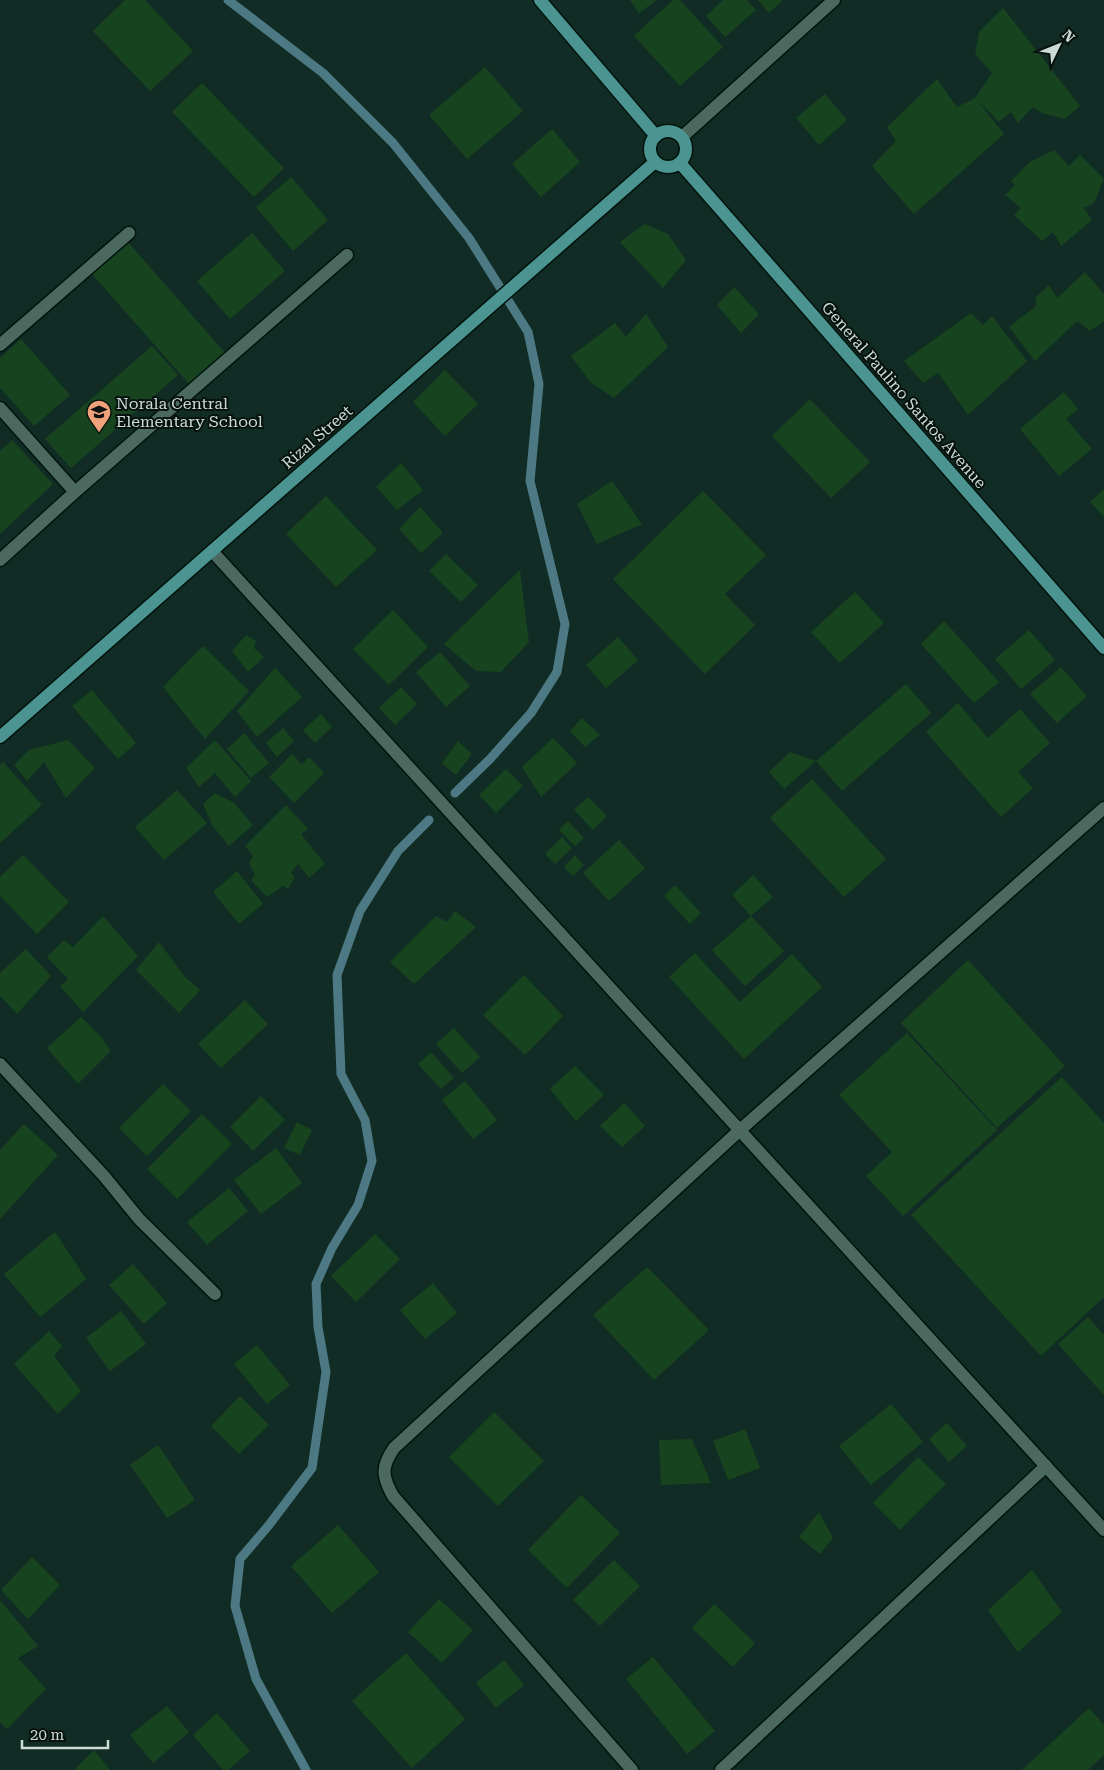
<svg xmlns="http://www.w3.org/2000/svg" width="1104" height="1770" font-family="'Roboto Serif',serif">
	<rect width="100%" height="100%" fill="#112c24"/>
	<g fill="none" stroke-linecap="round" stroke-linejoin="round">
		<g stroke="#4c7983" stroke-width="9">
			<polyline points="228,0 323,73 393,143 469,238 528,332 539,384 530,481 565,624 557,672 531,713 490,759 455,793"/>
			<polyline points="306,1770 256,1679 235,1606 240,1559 269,1525 312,1468 326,1372 318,1327 316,1284 332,1248 358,1205 372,1161 365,1120 341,1074 337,975 360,911 398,851 429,820"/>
		</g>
	</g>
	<g fill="#17441f">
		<polygon points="125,0 145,0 193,51 150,91 93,31"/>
		<polygon points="630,0 657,0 639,13"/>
		<polygon points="673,0 680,0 723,47 680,86 634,36"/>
		<polygon points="723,0 747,0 756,10 725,37 706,16"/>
		<polygon points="758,0 783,0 769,13"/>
		<polygon points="1003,8 1080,106 1065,119 1042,113 1033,107 1018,123 1011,112 999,122 977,100 1004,134 914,214 872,166 896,141 887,127 937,79 957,107 975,98 992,73 975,54 979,32"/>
		<polygon points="485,67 523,111 467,159 429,115"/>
		<polygon points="202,83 284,168 254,197 172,112"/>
		<polygon points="825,94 847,120 819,145 796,118"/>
		<polygon points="552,129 580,162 541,197 512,164"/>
		<polygon points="1054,150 1069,166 1080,155 1104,179 1094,203 1084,208 1092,220 1061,246 1053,232 1042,241 1014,215 1021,208 1005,195 1015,185 1011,181 1030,162"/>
		<polygon points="291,177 328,220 293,251 256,207"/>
		<polygon points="645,224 668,234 686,260 663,288 620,242"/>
		<polygon points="252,233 285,271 230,319 197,281"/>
		<polygon points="127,241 226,354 190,385 91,273"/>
		<polygon points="1085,272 1104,294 1104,321 1090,331 1077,321 1035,361 1009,327 1036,306 1036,297 1049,285 1057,298"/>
		<polygon points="734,287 759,314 741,333 717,305"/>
		<polygon points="971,313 983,325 992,316 1027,361 968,415 938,373 923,383 904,361"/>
		<polygon points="646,314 668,347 614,398 591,383 571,356 615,323 626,337"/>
		<polygon points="21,339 70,395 34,426 0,388 0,358"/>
		<polygon points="152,346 178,375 71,468 45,439"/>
		<polygon points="445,370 478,404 445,436 413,402"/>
		<polygon points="1064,392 1078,409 1066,419 1092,449 1059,476 1020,429"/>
		<polygon points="810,399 870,462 831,498 772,436"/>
		<polygon points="12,440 53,484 0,534 0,451"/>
		<polygon points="401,463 423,490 397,510 376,487"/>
		<polygon points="612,481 642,524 597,544 577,504"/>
		<polygon points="1104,489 1104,517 1090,502"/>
		<polygon points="703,491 766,555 725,594 755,625 705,674 613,579"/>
		<polygon points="326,496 377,550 336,587 286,534"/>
		<polygon points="420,507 443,533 421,553 399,529"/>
		<polygon points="446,554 478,585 461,602 429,571"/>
		<polygon points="520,570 529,642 501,672 476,671 444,644"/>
		<polygon points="855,592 884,623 840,663 811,632"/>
		<polygon points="393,610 428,647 389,685 353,649"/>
		<polygon points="944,621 999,682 974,703 921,644"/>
		<polygon points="1029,630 1055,660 1021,689 995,659"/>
		<polygon points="246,635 256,641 254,648 264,657 248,672 232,651"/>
		<polygon points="618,637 638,660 606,688 586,665"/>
		<polygon points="203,646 249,691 205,739 163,687"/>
		<polygon points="440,652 470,686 446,707 416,672"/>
		<polygon points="1061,667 1087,696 1057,723 1030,694"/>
		<polygon points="275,668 302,697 257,737 237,711"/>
		<polygon points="906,684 931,713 842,791 816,761 784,789 769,772 790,752 816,761"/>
		<polygon points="401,687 417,704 395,725 379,708"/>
		<polygon points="92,690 136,743 118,759 72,706"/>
		<polygon points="958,703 988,738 1020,709 1050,743 1018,772 1033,788 1001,817 926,732"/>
		<polygon points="321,714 332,727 315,743 303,730"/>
		<polygon points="582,718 600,735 585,747 570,731"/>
		<polygon points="283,728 294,741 277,757 266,743"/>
		<polygon points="244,733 269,763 251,778 227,749"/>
		<polygon points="553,738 577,763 541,797 522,767"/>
		<polygon points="68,740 95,768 66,798 44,762 27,781 14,765 29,750"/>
		<polygon points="215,740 251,781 235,797 215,773 199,787 186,768"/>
		<polygon points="458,741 472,754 456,775 442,763"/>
		<polygon points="292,754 302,764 309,757 324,773 294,803 269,777"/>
		<polygon points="3,762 42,805 0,843 0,765"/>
		<polygon points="506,769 523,786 496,813 479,795"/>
		<polygon points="812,779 886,859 844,897 770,818"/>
		<polygon points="177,790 207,823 164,860 135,827"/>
		<polygon points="215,793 234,803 253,825 229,846 212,825 203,804"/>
		<polygon points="588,797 607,816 593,830 574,810"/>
		<polygon points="286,805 308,829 301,834 325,864 309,878 298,864 291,873 295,877 288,889 283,886 267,897 251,880 255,875 249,863 253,856 245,846"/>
		<polygon points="568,821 584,838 575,846 559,830"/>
		<polygon points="562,837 572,848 555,864 545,854"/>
		<polygon points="619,840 645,868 609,901 583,873"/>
		<polygon points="23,855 69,902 37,934 0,896 0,877"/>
		<polygon points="575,855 584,865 573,876 564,867"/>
		<polygon points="237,871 263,904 239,924 213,892"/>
		<polygon points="753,875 773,897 751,916 784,951 745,986 712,950 751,916 732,895"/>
		<polygon points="675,885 701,913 690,924 664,896"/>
		<polygon points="455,911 476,927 414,984 390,962 436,916 447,922"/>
		<polygon points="103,916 138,956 83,1012 60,986 68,979 47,957 64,940 73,947"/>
		<polygon points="159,942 184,976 200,990 179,1013 136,970"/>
		<polygon points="26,949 51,976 17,1014 0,996 0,973"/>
		<polygon points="695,953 740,1002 792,954 822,987 744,1059 669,977"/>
		<polygon points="968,960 1065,1066 997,1128 901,1023"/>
		<polygon points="524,975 563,1016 525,1055 483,1015"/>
		<polygon points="245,1000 268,1024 221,1068 198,1044"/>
		<polygon points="81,1017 101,1037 111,1051 78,1084 47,1048"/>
		<polygon points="454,1028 480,1057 462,1073 436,1044"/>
		<polygon points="907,1033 997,1130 903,1216 866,1176 892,1152 839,1095"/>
		<polygon points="431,1052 454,1078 441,1089 418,1064"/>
		<polygon points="575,1066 604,1095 576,1121 550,1089"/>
		<polygon points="1062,1077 1104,1123 1104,1297 1041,1356 911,1215"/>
		<polygon points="465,1081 497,1120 473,1139 442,1100"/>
		<polygon points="163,1084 191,1111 147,1156 119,1128"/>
		<polygon points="261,1096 285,1120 253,1151 230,1127"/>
		<polygon points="624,1103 645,1126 622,1147 600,1126"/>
		<polygon points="202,1114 232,1144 177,1199 147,1169"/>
		<polygon points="297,1122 312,1130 300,1155 284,1148"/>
		<polygon points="24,1124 58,1155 0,1219 0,1150"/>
		<polygon points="276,1148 302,1183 261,1214 234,1180"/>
		<polygon points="229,1188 248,1211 207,1245 187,1222"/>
		<polygon points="55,1232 86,1279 40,1317 4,1274"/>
		<polygon points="375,1234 400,1259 356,1302 331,1276"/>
		<polygon points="133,1264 167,1303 144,1324 109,1285"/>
		<polygon points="647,1267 709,1330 654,1380 593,1315"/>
		<polygon points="433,1283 457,1313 425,1339 400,1310"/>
		<polygon points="121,1311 146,1344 110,1371 86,1338"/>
		<polygon points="1088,1317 1104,1335 1104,1395 1058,1344"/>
		<polygon points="49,1331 62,1346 54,1356 81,1391 58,1414 14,1364"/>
		<polygon points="257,1345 290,1385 267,1404 234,1364"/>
		<polygon points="240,1396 269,1425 239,1454 211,1426"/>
		<polygon points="891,1404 923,1442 871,1485 839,1446"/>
		<polygon points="494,1412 544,1461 498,1506 449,1457"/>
		<polygon points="947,1423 967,1446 949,1462 929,1439"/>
		<polygon points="745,1429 760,1468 728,1480 713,1441"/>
		<polygon points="692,1439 711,1483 661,1485 659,1440"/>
		<polygon points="158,1445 195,1500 167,1518 130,1465"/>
		<polygon points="918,1457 946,1484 900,1530 873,1503"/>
		<polygon points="581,1495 620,1533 567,1588 528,1550"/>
		<polygon points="819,1512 833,1538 820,1554 799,1537"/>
		<polygon points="338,1525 379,1572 332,1613 291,1566"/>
		<polygon points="32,1557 60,1585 28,1619 1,1590"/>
		<polygon points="614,1560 640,1586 600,1626 573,1600"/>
		<polygon points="1032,1570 1062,1612 1018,1652 988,1610"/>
		<polygon points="439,1599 473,1630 442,1663 408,1632"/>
		<polygon points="0,1600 38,1646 18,1658 46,1689 7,1729 0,1722"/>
		<polygon points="714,1604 755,1643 733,1667 692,1628"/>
		<polygon points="406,1653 465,1719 412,1768 352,1701"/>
		<polygon points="653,1657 715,1731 687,1754 626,1679"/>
		<polygon points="504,1660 524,1685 496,1708 476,1683"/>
		<polygon points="167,1706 189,1732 153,1763 130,1735"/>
		<polygon points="1089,1708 1104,1725 1104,1755 1088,1770 1022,1770"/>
		<polygon points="217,1713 250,1751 228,1770 223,1770 193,1735"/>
		<polygon points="94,1750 110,1770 74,1770"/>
	</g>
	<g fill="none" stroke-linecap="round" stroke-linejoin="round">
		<defs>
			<g id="minor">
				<polyline points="682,137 834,0"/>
				<polyline points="0,345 129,233"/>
				<polyline points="0,408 75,492"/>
				<polyline points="212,551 1104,1530"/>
				<polyline points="0,560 75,492 347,255"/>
				<polyline points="0,1064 104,1176 139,1219 215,1294"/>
				<path d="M632 1770 393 1496C382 1476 381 1467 394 1448L740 1130 1104 808"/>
				<polyline points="721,1770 1046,1466"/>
			</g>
			<g id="major">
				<polyline points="540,0 656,136"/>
				<circle cx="668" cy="149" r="18"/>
				<polyline points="680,163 1104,648"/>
				<polyline points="0,737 655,162"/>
			</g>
		</defs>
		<use href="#minor" stroke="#00140d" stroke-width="15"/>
		<use href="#major" stroke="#00140d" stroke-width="15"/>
		<use href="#minor" stroke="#4c695f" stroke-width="12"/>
		<use href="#major" stroke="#4c9491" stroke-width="12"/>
	</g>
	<defs>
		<symbol id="school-pin" viewBox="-11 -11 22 30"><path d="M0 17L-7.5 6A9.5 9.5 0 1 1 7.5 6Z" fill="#f0a27a" stroke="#07120e"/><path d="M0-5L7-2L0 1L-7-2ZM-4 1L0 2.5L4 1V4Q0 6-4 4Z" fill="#111"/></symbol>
	</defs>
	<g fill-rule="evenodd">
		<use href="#school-pin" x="85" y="398" width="28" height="38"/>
	</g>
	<g text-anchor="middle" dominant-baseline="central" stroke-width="4" stroke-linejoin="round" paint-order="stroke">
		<g font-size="16" fill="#cbdbd5" stroke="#07120e">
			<text transform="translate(904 395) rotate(49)">General Paulino Santos Avenue</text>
			<text transform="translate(317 437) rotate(-41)">Rizal Street</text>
		</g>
		<g font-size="16" fill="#cbdbd5" stroke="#07120e" text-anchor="start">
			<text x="116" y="403">Norala Central<tspan x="116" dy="18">Elementary School</tspan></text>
		</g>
	</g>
	<g transform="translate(1059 45) rotate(47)" stroke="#07120e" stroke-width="4" paint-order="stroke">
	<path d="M0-4L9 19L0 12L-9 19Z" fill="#cbdbd5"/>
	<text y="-8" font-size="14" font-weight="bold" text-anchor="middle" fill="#cbdbd5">N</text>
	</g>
	<path d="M22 1740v8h86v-8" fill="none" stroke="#cbdbd5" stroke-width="2.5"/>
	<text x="30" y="1740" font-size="15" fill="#cbdbd5" stroke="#07120e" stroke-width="4" paint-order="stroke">20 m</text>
</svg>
